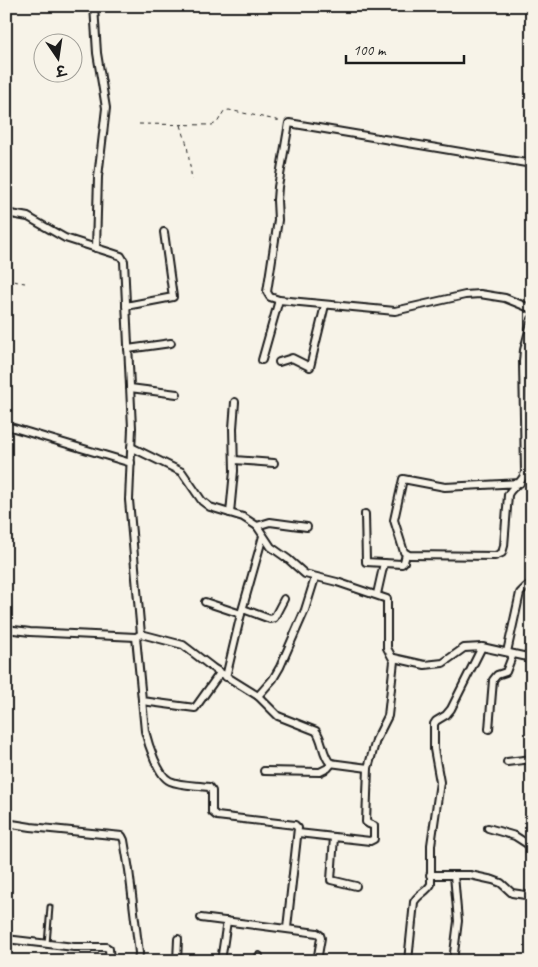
<svg xmlns="http://www.w3.org/2000/svg" width="538" height="967" font-family="Caveat,'Playpen Sans Deva',sans-serif">
<style>
.lines{fill:none;stroke-linecap:round;stroke-linejoin:round}
.lane-casing{stroke:#1c1c1c;stroke-width:7}
.street-casing{stroke:#1c1c1c;stroke-width:10}
.path{stroke:#1c1c1c;stroke-width:1;stroke-dasharray:4 4;stroke-linecap:butt}
.lane{stroke:#f7f3e8;stroke-width:3}
.street{stroke:#f7f3e8;stroke-width:6}
</style>
<rect width="100%" height="100%" fill="#f7f3e8"/>
<filter id="ink" filterUnits="userSpaceOnUse"><feTurbulence type="fractalNoise" baseFrequency=".02" numOctaves="2"/><feDisplacementMap in="SourceGraphic" scale="10" xChannelSelector="R" yChannelSelector="G"/><feConvolveMatrix kernelMatrix="1 2 1 2 8 2 1 2 1" color-interpolation-filters="sRGB"/></filter>
<g filter="url(#ink)">
<g class="lines">
<defs>
<path id="lane" d="M47 944 50 907"/>
<g id="street">
<path d="M94 6 97 53 106 108 98 177 96 248"/>
<path d="M532 164 289 123 278 187 277 200 278 220 267 292 270 297 279 300 395 311 465 295 480 294 505 298 532 309"/>
<path d="M6 213 28 217 65 238 112 253 121 256 124 261 132 428 129 500 141 634 136 637 30 632 6 629"/>
<path d="M126 306 173 297 164 232"/>
<path d="M128 349 171 343"/>
<path d="M262 360 279 300"/>
<path d="M279 362 292 358 310 367 325 305"/>
<path d="M130 388 177 394"/>
<path d="M7 426 131 463"/>
<path d="M131 447 182 472 202 501 210 507 243 517 257 526 271 547 288 559 305 574 337 582 387 599V648L394 661 388 716 376 740 368 768 366 822 369 824 374 826V839L370 841 298 833"/>
<path d="M234 460 274 463"/>
<path d="M520 483 445 487 403 479 394 520 404 552 409 555 495 556 502 553 504 546 508 495C512 485 523 484 525 472L523 362 524 350 532 319"/>
<path d="M230 513 234 471 233 428 235 402"/>
<path d="M365 514 366 562 402 564 404 562 406 554"/>
<path d="M257 526 270 522 307 527"/>
<path d="M377 594 384 563"/>
<path d="M205 602 241 614"/>
<path d="M243 609 270 619 274 618 284 599"/>
<path d="M141 634 183 645 213 668 258 696 278 716 316 731C323 740 322 754 330 763L368 768"/>
<path d="M136 637 145 731C148 743 158 776 170 781 181 786 197 785 209 787L212 791V812L217 816 295 825 298 828 287 928"/>
<path d="M507 652 520 593 526 587 532 586"/>
<path d="M394 658 425 665 443 663 464 648 482 647 532 658"/>
<path d="M226 677 241 614 263 536"/>
<path d="M258 696 273 679 280 667 305 610 315 578"/>
<path d="M142 701 195 708 220 673"/>
<path d="M489 729 493 680 497 675 506 672 513 654"/>
<path d="M507 762 532 759"/>
<path d="M264 771 320 772 328 768 332 763"/>
<path d="M6 823 31 827 122 836 124 840 129 870 139 953 138 961"/>
<path d="M488 828 515 836 532 847"/>
<path d="M334 837 331 880 356 886"/>
<path d="M430 875H470L493 880 501 883 512 893 532 896"/>
<path d="M201 918 317 933 320 935 321 938 317 961"/>
<path d="M6 939 74 947H106L109 949 110 961"/>
<path d="M177 961 178 939"/>
<path d="M221 961 227 921"/>
<path d="M259 961V956"/>
<path d="M408 961 414 902C418 894 427 892 431 884V845L440 782 434 749V724L436 721 446 715 451 709 482 647"/>
<path d="M453 961 458 921 454 875"/>
</g>
</defs>
<!-- lane casing -->
<use href="#lane" class="lane-casing"/>
<!-- street casing -->
<use href="#street" class="street-casing"/>
<!-- path -->
<g class="path">
<path d="M139 124 212 125 217 123 224 111 229 110 281 121"/>
<path d="M181 125 187 145 192 180"/>
<path d="M6 280 25 283"/>
</g>
<!-- lane -->
<use href="#lane" class="lane"/>
<!-- street -->
<use href="#street" class="street"/>
</g>
</g>
<!-- margin -->
<rect width="538" height="967" fill="none" stroke="#f7f3e8" stroke-width="25"/>
<rect x="12" y="12" width="513" height="942" fill="none" stroke="#1c1c1c" stroke-width="2" filter="url(#ink)"/>
<!-- north arrow -->
<g transform="translate(58 58) rotate(167)"><circle r="24" fill="#f7f3e8" stroke="#9f9d96"/>
<path d="M0-4L9 19L0 12L-9 19Z" fill="#1c1c1c"/>
<text y="-8" font-size="14" font-weight="bold" text-anchor="middle" fill="#1c1c1c">उ</text>
</g>
<!-- scale -->
<path d="M346 55v8h118v-8" fill="none" stroke="#1c1c1c" stroke-width="2.5"/>
<text x="353" y="55" font-size="15" fill="#1c1c1c" stroke="#f7f3e8" stroke-width="4" paint-order="stroke">100 m</text>
</svg>
